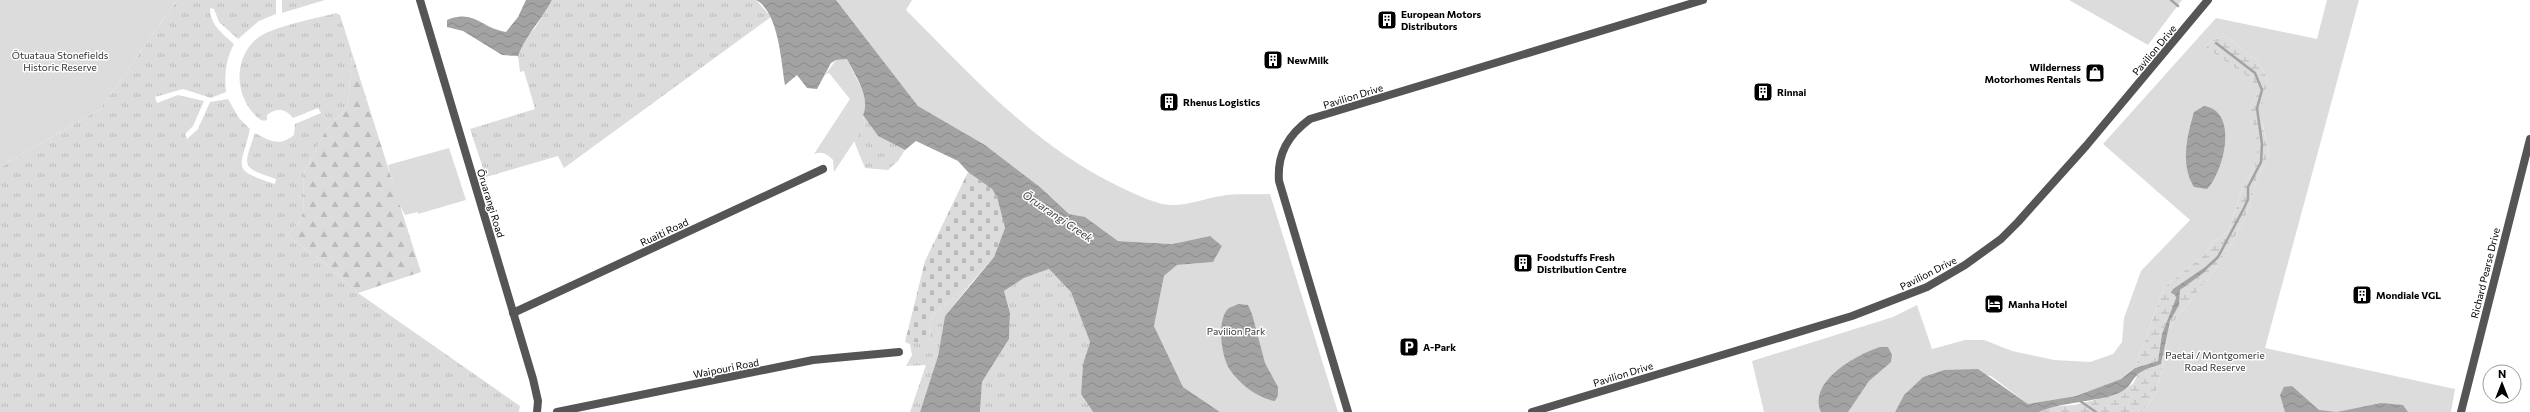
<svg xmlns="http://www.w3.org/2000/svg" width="2530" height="412" font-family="Commissioner,sans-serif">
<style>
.grass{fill:url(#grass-tufts)}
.forest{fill:url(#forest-firs)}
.wetland{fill:url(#wetland-marsh)}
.cemetery{fill:url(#cemetery-stones)}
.green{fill:#dcdcdc}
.water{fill:url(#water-waves)}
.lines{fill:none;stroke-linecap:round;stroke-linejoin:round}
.stream{stroke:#a3a3a3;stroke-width:2.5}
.minor{stroke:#555;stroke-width:8}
.labels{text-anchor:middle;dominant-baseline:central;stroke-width:3;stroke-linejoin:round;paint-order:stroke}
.poi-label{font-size:10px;font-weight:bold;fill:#000;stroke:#fff;text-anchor:start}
.street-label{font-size:10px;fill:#000;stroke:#fff}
.park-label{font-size:10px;fill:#333;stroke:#fff}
.water-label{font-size:11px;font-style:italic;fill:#444;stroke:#fff}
</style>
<defs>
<pattern id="grass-tufts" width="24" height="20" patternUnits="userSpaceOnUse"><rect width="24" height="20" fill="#dcdcdc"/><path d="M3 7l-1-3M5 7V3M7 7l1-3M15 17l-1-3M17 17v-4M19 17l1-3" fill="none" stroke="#bbb"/></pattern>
<pattern id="forest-firs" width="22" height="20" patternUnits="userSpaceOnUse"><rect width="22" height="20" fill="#dcdcdc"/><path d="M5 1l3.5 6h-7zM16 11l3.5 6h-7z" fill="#bbb"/></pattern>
<pattern id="wetland-marsh" width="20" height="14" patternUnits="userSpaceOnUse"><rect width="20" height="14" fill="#dcdcdc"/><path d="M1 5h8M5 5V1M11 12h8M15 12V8" fill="none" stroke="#bbb"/></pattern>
<pattern id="cemetery-stones" width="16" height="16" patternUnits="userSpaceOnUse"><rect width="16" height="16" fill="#dcdcdc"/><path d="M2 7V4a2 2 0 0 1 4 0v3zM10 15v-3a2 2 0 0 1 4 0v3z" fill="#bbb"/></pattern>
<pattern id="water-waves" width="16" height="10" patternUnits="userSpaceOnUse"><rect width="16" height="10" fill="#a3a3a3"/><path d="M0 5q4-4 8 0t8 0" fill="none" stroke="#8b8b8b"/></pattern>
</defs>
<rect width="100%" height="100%" fill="#fff"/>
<!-- grass -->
<g class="grass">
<path d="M177 0H276V14L259 21 238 39 219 22 214 9 210 8C210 25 222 33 234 44 226 59 224 75 226 92L211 98 183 89 155 97 157 103 178 95 204 101 193 126 185 134 187 139 198 129 210 102 228 99 239 118 250 129C241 169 229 169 275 184L276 179C241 167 243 168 255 133 270 141 279 147 294 135L295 124 321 113 318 108 293 118C285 108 276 108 267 115V120C261 122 258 118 254 114 235 93 234 60 255 40 271 26 315 19 336 13L340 15 352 53 348 106 326 130 304 173 303 217 287 236 321 260 358 293 520 406 519 412H0V167L100 109Z"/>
<path d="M282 0H325L282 13Z"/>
<path d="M552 0H756L771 17 564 168 558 156 486 177 470 129 535 109 524 71 520 72 518 56 524 39 535 28Z"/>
<path d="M863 115 878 136 905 150 898 161 888 170 865 168 854 141 865 125Z"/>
<path d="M1049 269 1071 292 1090 342 1083 364 1081 394 1093 412H980L982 382 1009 339 1010 313 1004 291 1024 278Z"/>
<path d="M972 282 945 316 938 356 920 412H910L926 365 906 366 912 355 910 344 905 342H929L930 323 934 314Z"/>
</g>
<!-- forest -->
<path class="forest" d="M352 53 421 272 358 293 321 260 287 236 303 217 304 173 326 130 348 106Z"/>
<!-- wetland -->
<path class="wetland" d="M2225 36 2256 60 2268 79 2262 123 2269 154 2257 179 2249 209 2230 247 2207 280 2168 329 2164 362 2155 396 2142 412H2039L2054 406 2075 405 2098 399 2133 384 2139 372 2161 364C2164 354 2163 343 2166 332 2171 315 2179 309 2180 290L2205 271V268L2173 289 2176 298 2162 334 2158 361 2135 368 2164 287 2205 254 2213 242 2228 232 2242 190 2255 165 2253 124 2249 118V109L2257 94 2235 68 2205 47 2211 41Z"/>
<!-- cemetery -->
<path class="cemetery" d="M968 172 992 189 997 197 1005 228 994 257 972 282 934 314 930 323 929 342H905L925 261Z"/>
<!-- green -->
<g class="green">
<path d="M0 0H177L100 109 0 167Z"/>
<path d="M836 0H912L906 10C971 75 1035 147 1120 187 1133 193 1147 200 1162 204 1183 208 1201 199 1221 196 1236 193 1254 195 1270 194L1338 412H1220L1183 387 1154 326 1164 276 1177 265 1213 262 1222 246 1210 236 1172 244 1118 241 1085 217 1069 214 1040 187 985 145 918 106Z"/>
<path d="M2069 0H2182L2148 45Z"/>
<path d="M2327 0H2359L2265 348 2455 389 2451 412H2142L2155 396 2164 362 2168 329 2207 280 2230 247 2249 209 2257 179 2269 154 2260 112 2268 79 2256 60 2225 36 2211 41 2205 47 2250 78 2256 86 2257 94 2249 109V118L2253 124 2258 144 2255 165 2242 190 2228 232 2213 242 2205 254 2164 287 2135 368 2121 379 2076 396 2028 404 1991 376 1959 370H1944L1923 377 1904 395 1895 412H1764L1752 361 1893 317 1917 305 1932 349 1965 340H1984L2012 351 2054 360 2090 362 2113 354 2122 342 2124 318 2141 271 2190 220 2103 144 2216 18 2317 39Z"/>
<path d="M847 59 862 90 867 108 863 115 865 125 834 172 833 160C827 154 822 151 814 154L850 99 829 73 825 75 836 60Z"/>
<path d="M449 148 466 200 418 214V212L405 215 398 202 388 165Z"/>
</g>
<!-- water -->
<g class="water">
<path d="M526 0H552C541 21 526 34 518 56L502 55 463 31 447 27V20C475 9 480 28 506 32L518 17Z"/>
<path d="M756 0H836L918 106 985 145 1040 187 1069 214 1085 217 1118 241 1172 244 1210 236 1222 246 1213 262 1177 265 1164 276 1154 326 1183 387 1220 412H1093L1081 394 1083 364 1090 342 1071 292 1049 269 1024 278 1004 291 1010 313 1009 339 982 382 980 412H920L938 356 945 316 994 257 1005 228 997 197 992 189 968 172 958 161 916 141 905 150 878 136 863 115C871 98 855 75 847 59L836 60 831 63 817 89 807 88 797 75 785 85C781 62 779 12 756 0Z"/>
<path d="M2204 106C2239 111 2224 171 2207 189L2194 187C2180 165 2187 136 2194 112Z"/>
<path d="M2204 268 2206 271 2180 290 2179 305 2170 321 2161 364C2154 367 2147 368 2141 372 2133 376 2132 387 2119 393 2093 403 2064 401 2039 412H1895L1904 395 1923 377 1944 370 1978 369 2028 404 2076 396 2121 379 2135 368 2158 361 2162 334 2176 298 2175 295 2171 293 2173 289Z"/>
<path d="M1238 304 1248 305 1252 314 1265 363 1278 387V395L1275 401C1257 398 1240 384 1230 370 1221 357 1217 322 1227 310 1229 307 1235 306 1238 304Z"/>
<path d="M1880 347H1888L1892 355 1891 362 1869 381 1848 412H1821C1808 381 1856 355 1880 347Z"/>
<path d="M2292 386 2319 410 2337 412 2381 403 2403 405 2408 412H2285L2280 395 2284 387Z"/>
</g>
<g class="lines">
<!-- stream -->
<g class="stream">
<path d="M2171 0 2178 6"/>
<path d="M2204 270 2218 257 2244 208 2248 199V187L2261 162 2262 144 2257 108 2262 90 2255 73 2216 43"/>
<path d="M2080 401 2096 412"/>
</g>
<!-- minor -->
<g class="minor">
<path d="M420 0 533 379 538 401 537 412"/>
<path d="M513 313 823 169"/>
<path d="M557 412 813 360 899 352"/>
<path d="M1348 412 1279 181C1277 154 1288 135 1310 119L1703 0"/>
<path d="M1532 412 1852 316 1927 287 1965 265 2001 239 2018 222 2086 146 2208 0"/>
<path d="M2461 412 2530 139"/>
</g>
</g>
<!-- icons -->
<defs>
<symbol id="building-square" viewBox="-11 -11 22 22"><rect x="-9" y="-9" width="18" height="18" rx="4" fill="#000" stroke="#fff"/><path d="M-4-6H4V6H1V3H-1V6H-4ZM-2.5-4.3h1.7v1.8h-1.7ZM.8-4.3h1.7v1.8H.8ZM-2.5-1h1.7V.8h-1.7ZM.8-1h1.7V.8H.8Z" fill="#fff"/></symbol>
<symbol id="shop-square" viewBox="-11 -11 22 22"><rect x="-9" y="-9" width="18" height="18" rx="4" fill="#000" stroke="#fff"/><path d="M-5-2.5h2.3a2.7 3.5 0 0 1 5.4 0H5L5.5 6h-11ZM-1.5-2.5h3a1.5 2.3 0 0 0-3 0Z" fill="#fff"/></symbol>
<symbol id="hotel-square" viewBox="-11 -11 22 22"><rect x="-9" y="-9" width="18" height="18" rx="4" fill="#000" stroke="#fff"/><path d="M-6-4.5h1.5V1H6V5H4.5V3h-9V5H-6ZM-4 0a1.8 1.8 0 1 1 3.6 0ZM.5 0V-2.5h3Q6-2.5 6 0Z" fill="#fff"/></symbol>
<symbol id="parking-square" viewBox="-11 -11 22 22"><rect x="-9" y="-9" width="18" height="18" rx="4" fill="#000" stroke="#fff"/><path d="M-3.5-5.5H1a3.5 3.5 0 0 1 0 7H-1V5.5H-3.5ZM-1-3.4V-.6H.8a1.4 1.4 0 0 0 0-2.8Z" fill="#fff"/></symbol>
</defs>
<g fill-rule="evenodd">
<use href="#building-square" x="1376" y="9" width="22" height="22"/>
<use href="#building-square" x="1262" y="49" width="22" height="22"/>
<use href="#shop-square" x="2084" y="62" width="22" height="22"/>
<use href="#building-square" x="1752" y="81" width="22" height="22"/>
<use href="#building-square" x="1158" y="91" width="22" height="22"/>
<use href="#building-square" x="1512" y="252" width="22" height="22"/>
<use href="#building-square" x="2351" y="284" width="22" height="22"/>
<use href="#hotel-square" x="1983" y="293" width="22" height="22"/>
<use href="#parking-square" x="1398" y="336" width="22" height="22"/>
</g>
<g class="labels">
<!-- poi labels -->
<g class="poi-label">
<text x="1401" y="14">European Motors<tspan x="1401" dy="12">Distributors</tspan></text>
<text x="1287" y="60">NewMilk</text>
<text x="2081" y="67" text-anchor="end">Wilderness<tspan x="2081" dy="12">Motorhomes Rentals</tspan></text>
<text x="1777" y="92">Rinnai</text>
<text x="1183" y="102">Rhenus Logistics</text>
<text x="1537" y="257">Foodstuffs Fresh<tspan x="1537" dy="12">Distribution Centre</tspan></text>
<text x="2376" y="295">Mondiale VGL</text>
<text x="2008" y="304">Manha Hotel</text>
<text x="1423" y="347">A-Park</text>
</g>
<!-- street labels -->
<g class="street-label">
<text transform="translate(2154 50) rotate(-50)">Pavilion Drive</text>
<text transform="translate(1353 96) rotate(-17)">Pavilion Drive</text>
<text transform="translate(491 203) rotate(73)">Ōruarangi Road</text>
<text transform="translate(664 232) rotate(-25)">Ruaiti Road</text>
<text transform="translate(1928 273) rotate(-27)">Pavilion Drive</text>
<text transform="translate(2485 273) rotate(-76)">Richard Pearse Drive</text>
<text transform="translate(726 368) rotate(-11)">Waipouri Road</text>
<text transform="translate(1623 374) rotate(-17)">Pavilion Drive</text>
</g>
<!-- park labels -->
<g class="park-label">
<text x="60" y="55">Ōtuataua Stonefields<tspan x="60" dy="12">Historic Reserve</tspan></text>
<text x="1236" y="331">Pavilion Park</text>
<text x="2215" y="355">Paetai / Montgomerie<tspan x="2215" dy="12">Road Reserve</tspan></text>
</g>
<!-- water labels -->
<g class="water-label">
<text transform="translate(1058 216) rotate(34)">Ōruarangi Creek</text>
</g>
</g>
<!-- north arrow -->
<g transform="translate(2502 384)"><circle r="19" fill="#ffffff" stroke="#999999"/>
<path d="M0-3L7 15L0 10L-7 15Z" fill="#000000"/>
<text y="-6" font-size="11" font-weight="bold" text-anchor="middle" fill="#000000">N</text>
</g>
</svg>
